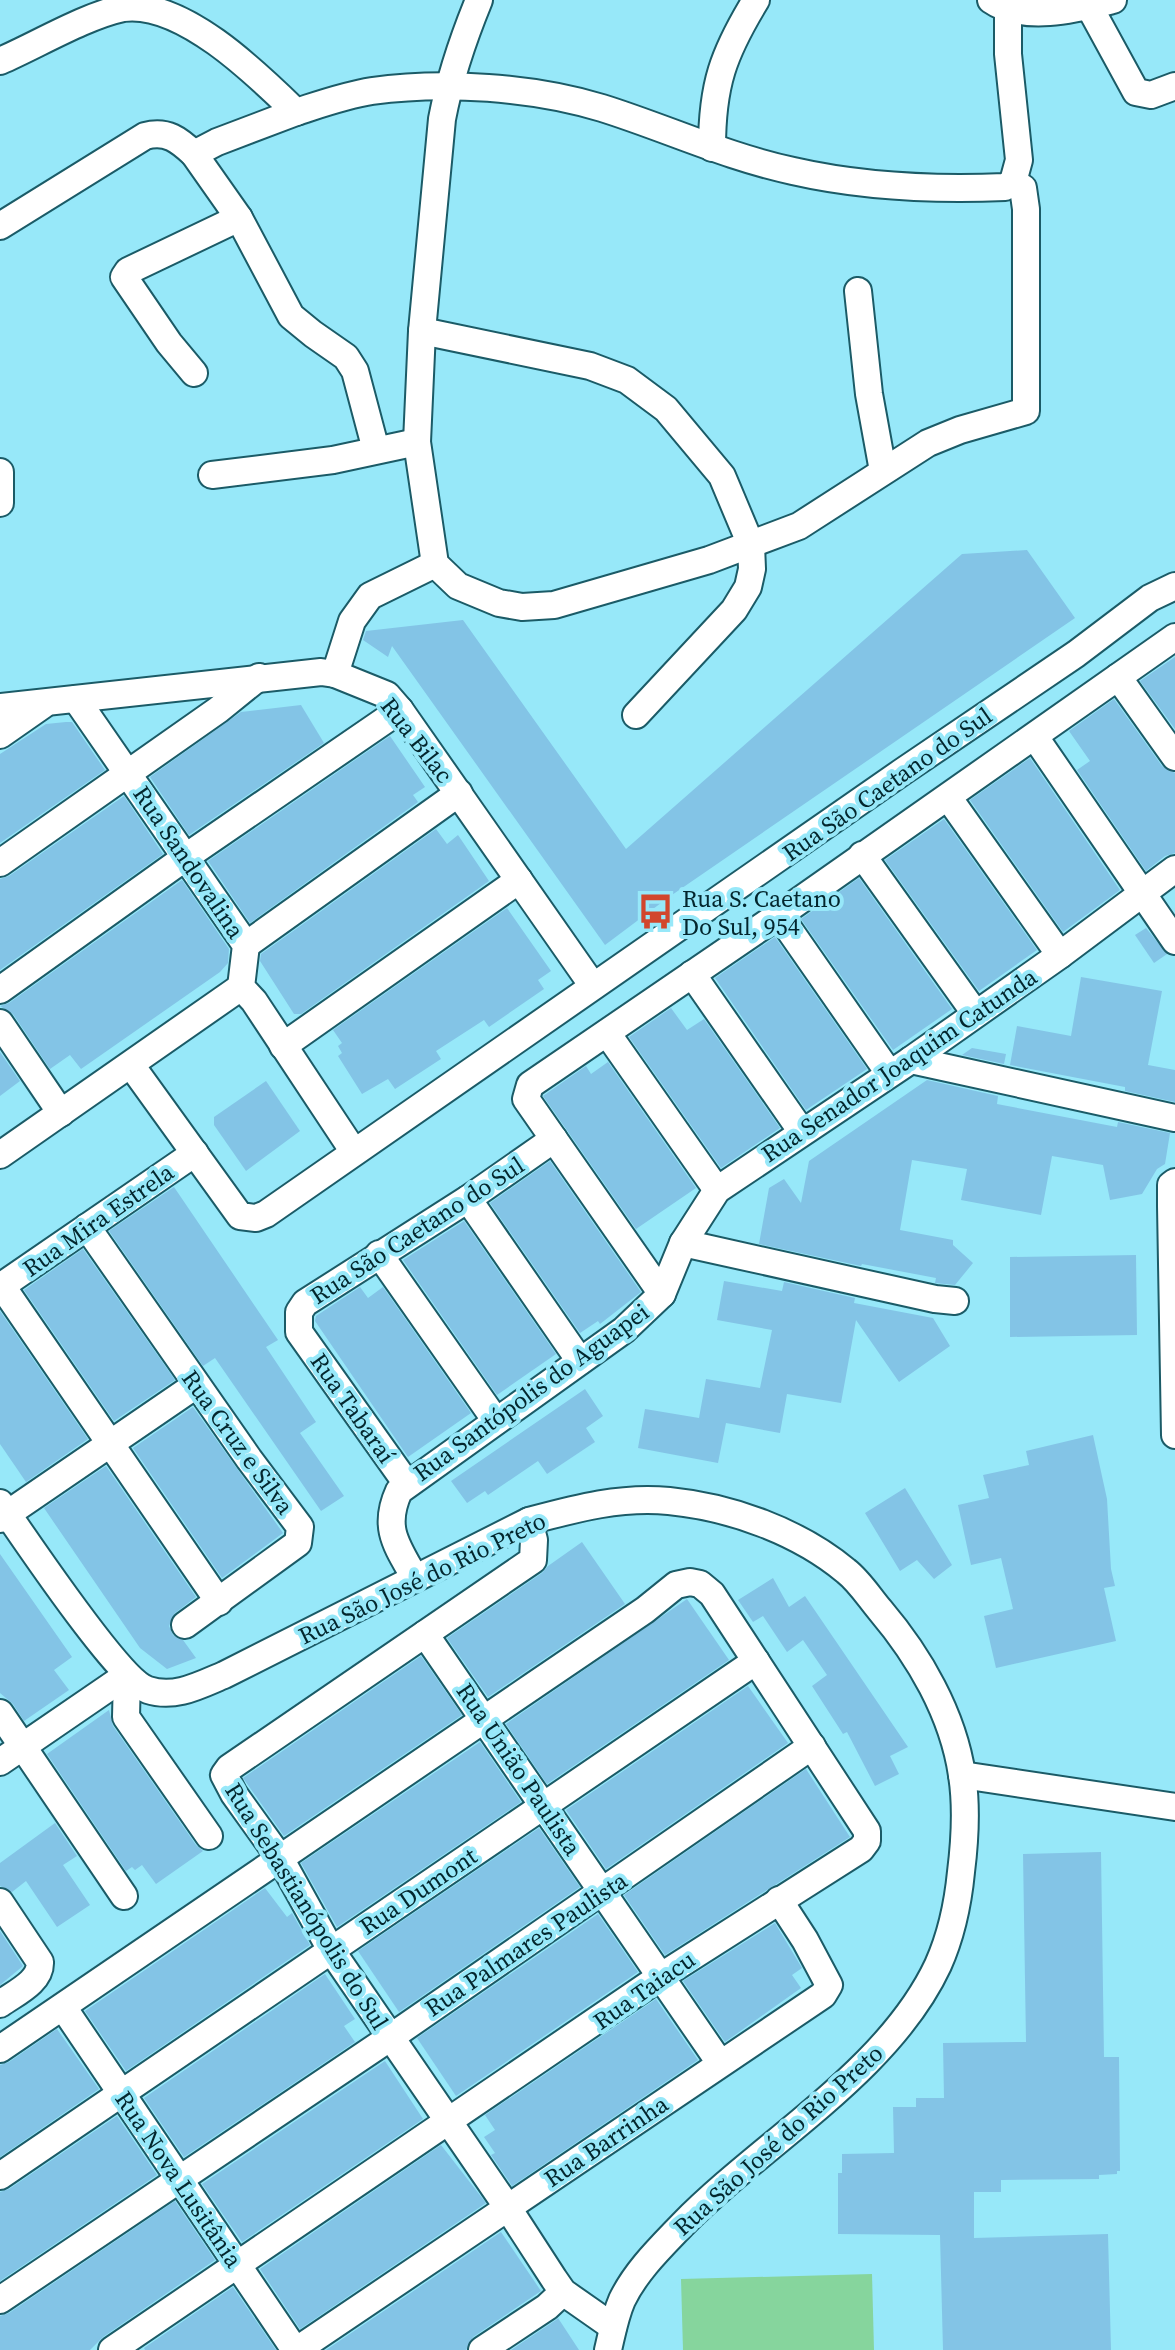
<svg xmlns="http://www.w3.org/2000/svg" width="1175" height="2350" font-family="'Source Serif 4',serif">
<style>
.green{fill:#86d59d}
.building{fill:#83c4e6}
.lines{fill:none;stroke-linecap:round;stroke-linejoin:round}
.minor-casing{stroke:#1b5b67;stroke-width:30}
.minor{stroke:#fff;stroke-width:26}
.labels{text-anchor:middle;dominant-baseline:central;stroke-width:8;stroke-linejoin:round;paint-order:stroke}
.street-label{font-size:24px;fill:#03262d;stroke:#97e8f9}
.poi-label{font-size:24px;fill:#03262d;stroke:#97e8f9;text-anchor:start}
</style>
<rect width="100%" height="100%" fill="#97e8f9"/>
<!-- green -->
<path class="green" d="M872 2274 874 2350H683L681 2279Z"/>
<!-- building -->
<g class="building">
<path d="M1027 550 1075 618 669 897 605 945 392 646 388 657 363 640 366 631 463 620 626 849 962 554Z"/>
<path d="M1175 657V729L1140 681Z"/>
<path d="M1114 699 1162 766 1175 773V853L1165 856 1146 871 1077 770 1090 761 1069 731Z"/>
<path d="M301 705 324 743 189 835 150 777 241 712Z"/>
<path d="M66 722H72L105 770 0 843V754L46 724Z"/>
<path d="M390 736 425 787 413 795 418 802 250 923 208 861Z"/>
<path d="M1030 758 1120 890 1063 932 970 800Z"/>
<path d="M124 796 163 854 0 970V879L9 876Z"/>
<path d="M944 819 1037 950 979 991 885 860Z"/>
<path d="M436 829 447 844 458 835 489 881 301 1014H294L260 961 261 954Z"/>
<path d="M859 878 952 1009 893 1050 801 919Z"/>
<path d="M182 880 229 949 228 963 220 972 81 1069 70 1055 50 1069 13 1014 0 1006 9 1003Z"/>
<path d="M507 908 551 971 538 980 544 989 489 1027 484 1020 436 1051 441 1059 395 1089 388 1079 362 1094 338 1056 342 1053 338 1046 342 1043 333 1030Z"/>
<path d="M1146 928 1167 954 1154 963 1135 935Z"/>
<path d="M775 937 867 1069 806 1110 715 978Z"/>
<path d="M1081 977 1162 991 1148 1065 1175 1070V1102L1125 1091V1087L1010 1065 1017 1026 1071 1036Z"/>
<path d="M671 1008 687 1030 704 1019 780 1128 721 1168 629 1037Z"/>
<path d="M972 1048 1006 1054 1004 1064 962 1055Z"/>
<path d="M0 1052 20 1081 0 1096Z"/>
<path d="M608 1062 696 1188 636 1229 543 1096 586 1066 591 1074Z"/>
<path d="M927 1080 998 1096 997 1104 1117 1127 1118 1122 1170 1133 1165 1164 1157 1169 1142 1194 1110 1200 1103 1165 1052 1156 1041 1215 961 1200 967 1169 912 1160 900 1230 953 1240V1245L973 1263 955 1285 935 1283 936 1278 862 1264 861 1266 759 1244 769 1188 784 1179 801 1203 809 1161Z"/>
<path d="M266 1081 300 1131 246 1171 214 1125V1117Z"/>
<path d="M550 1161 641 1292 600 1324 598 1321 580 1333 490 1203Z"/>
<path d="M174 1187 278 1340 266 1347 316 1422 300 1433 344 1496 321 1511 215 1358 203 1366 109 1231Z"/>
<path d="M464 1221 556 1354 497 1395 403 1260Z"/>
<path d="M83 1249 175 1380 114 1421 24 1290Z"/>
<path d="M1136 1255 1137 1335 1010 1337V1257Z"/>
<path d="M724 1281 782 1291 784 1282 855 1298 854 1303 933 1318 950 1346 899 1382 856 1320 841 1403 787 1394 780 1433 726 1423 718 1463 638 1448 645 1409 699 1418 706 1379 760 1388 772 1330 717 1320Z"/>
<path d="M360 1287 368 1298 383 1287 471 1413 408 1457 315 1321 316 1316Z"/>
<path d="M0 1311 88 1439 26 1482 0 1444Z"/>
<path d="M585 1389 603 1416 586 1428 595 1442 547 1474 538 1461 488 1495 485 1491 467 1503 451 1481Z"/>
<path d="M193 1407 283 1533 222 1578 133 1448Z"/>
<path d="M1093 1435 1107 1499 1111 1569 1115 1586 1104 1588 1116 1641 996 1668 984 1616 1013 1609 1001 1558 971 1565 958 1505 989 1498 983 1475 1029 1465 1026 1451Z"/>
<path d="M106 1466 196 1597 175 1613 169 1626 173 1635 183 1640 196 1658 167 1669 140 1648 44 1508Z"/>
<path d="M905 1488 952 1565 934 1579 917 1560 900 1571 865 1513Z"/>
<path d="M582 1542 625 1604 488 1697 447 1638 542 1573 548 1566Z"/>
<path d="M0 1554 72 1657 54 1670 69 1690 24 1721 13 1704 0 1693Z"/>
<path d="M773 1578 789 1607 805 1596 908 1747 890 1756 899 1774 875 1786 847 1732 843 1734 812 1686 827 1675 803 1640 787 1652 763 1616 753 1622 738 1600Z"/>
<path d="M687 1599 729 1660 547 1784 506 1724Z"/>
<path d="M421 1656 462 1715 284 1836 243 1778Z"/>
<path d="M748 1686 788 1743 606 1869 566 1810Z"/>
<path d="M109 1710 113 1726 196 1845 203 1851 156 1884 142 1865 135 1870 132 1867 126 1871 47 1754Z"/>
<path d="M480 1742 521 1802 337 1927 301 1863Z"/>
<path d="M806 1769 850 1837 665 1955 624 1895Z"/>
<path d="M55 1823 77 1856 63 1865 90 1905 57 1927 26 1881 12 1892 0 1886V1863Z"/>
<path d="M539 1828 580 1887 399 2012 358 1951Z"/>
<path d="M1101 1852 1104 2057H1119L1120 2171H1117V2174L1099 2175V2179L1001 2180V2192H974V2238L1108 2234 1111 2350H943L940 2235 838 2234V2173H842V2154L894 2153 893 2107H916V2098H944L943 2043 1026 2042 1023 1854Z"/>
<path d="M265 1888 287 1917 292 1913 310 1945 126 2071 85 2011Z"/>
<path d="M598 1914 638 1972 456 2096 417 2038Z"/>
<path d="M775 1923 802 1968 792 1975 801 1988 725 2042 683 1981Z"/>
<path d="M0 1931 23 1966 0 1985Z"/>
<path d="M325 1974 355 2019 344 2026 355 2042 184 2157 144 2098Z"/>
<path d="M656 1999 698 2060 512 2186 491 2155 495 2153 484 2137 495 2130 485 2115Z"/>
<path d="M57 2029 99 2089 0 2157V2065L9 2062Z"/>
<path d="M385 2061 423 2119 242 2242 202 2184Z"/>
<path d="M117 2116 157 2175 0 2281V2192L9 2189Z"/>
<path d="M441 2145 486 2203 300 2329 260 2269Z"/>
<path d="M175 2201 215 2260 103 2337 90 2350H0V2316L9 2313Z"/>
<path d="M501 2232 541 2291 473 2337 466 2350H326Z"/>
<path d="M233 2287 276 2350H145L144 2348Z"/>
<path d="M558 2318 579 2350H511L556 2320Z"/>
</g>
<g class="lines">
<defs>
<g id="minor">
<path d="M479 0C463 39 450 77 442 119L422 331 417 442 435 564 458 586 499 603 522 607 554 605 709 560 799 526 928 443 960 430 1026 411V209L1023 188 1013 182"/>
<path d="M991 0C1024 23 1077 9 1113 0"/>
<path d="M1089 6 1136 92 1151 95 1175 86"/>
<path d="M0 61C37 45 85 16 123 8 182 0 257 74 296 112 321 104 346 95 372 91 444 81 533 87 602 108 666 128 727 157 793 171 863 187 933 190 1005 187L1013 182 1019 160 1008 54V9"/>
<path d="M296 112 217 142 194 154 239 218 291 316 313 334 346 357 355 371 376 450"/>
<path d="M712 148C712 85 723 54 756 0"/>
<path d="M0 226 145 136C167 130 179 140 194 154"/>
<path d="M858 291 869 394 883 471"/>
<path d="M422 331 590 366 627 380 666 409 722 476 751 545 752 569 748 587 734 610 636 715"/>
<path d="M194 373 169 343 124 277 128 271 239 218"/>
<path d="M0 472V503"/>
<path d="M212 475 333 460 417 442"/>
<path d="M335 674 352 621 370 596 435 564"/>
<path d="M1118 677 1175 757"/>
<path d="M76 699 246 945 241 987 254 1001 354 1152"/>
<path d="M0 707 321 672 335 674 387 695 400 710 593 986"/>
<path d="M0 735 43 705"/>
<path d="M1035 737 1175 941"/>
<path d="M948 797 1060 955"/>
<path d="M862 855 975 1013"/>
<path d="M0 863 218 710 259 677"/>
<path d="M779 915 889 1073"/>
<path d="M246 945 459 793"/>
<path d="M692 974 802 1132"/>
<path d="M0 990 193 852 400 710"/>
<path d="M0 1023 61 1113"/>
<path d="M607 1033 717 1190"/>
<path d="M283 1046 519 880"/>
<path d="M911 1060 1175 1118"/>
<path d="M131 1065 240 1216 256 1218 266 1214 902 772 1076 654 1150 598 1175 586"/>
<path d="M0 1155 241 987"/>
<path d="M1175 1182 1171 1185V1206L1175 1435"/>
<path d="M468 1199 580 1361"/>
<path d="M87 1227 249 1459 300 1527 298 1543 185 1625"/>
<path d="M683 1243 935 1299 955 1301"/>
<path d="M379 1254 496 1421"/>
<path d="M2 1286 219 1602"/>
<path d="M0 1287 195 1153"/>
<path d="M662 1294 526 1099 530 1085 779 915 1175 637"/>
<path d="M407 1484 299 1332V1312L305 1303 468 1199 554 1139"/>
<path d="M0 1503C22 1535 120 1681 148 1690 175 1699 200 1685 224 1675L529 1521C574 1509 621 1496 669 1501 730 1507 798 1531 846 1571 859 1581 869 1597 880 1610 919 1656 953 1714 962 1775 967 1807 965 1840 961 1872 958 1903 951 1936 938 1965 888 2072 763 2142 682 2225 660 2248 636 2271 622 2300 615 2316 612 2333 608 2350"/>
<path d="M0 1519 196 1385"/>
<path d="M529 1521 534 1540 533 1560 229 1768 224 1775 234 1794 280 1858 331 1950 508 2208 554 2279 563 2292 613 2327"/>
<path d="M415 1578C397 1546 382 1528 399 1491L624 1330 662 1294 683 1243 717 1190 911 1060 1060 955 1175 869"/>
<path d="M425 1634 720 2063"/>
<path d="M127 1675 126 1717 209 1836"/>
<path d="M0 1713 124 1896"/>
<path d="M0 1762 127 1675"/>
<path d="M962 1775 1175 1807"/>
<path d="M0 1902 40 1962C41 1982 15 1993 0 2004"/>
<path d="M63 2007 295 2350"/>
<path d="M0 2049 533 1686 645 1610 676 1585 690 1582 700 1584 712 1594 867 1831V1841L861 1849 660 1977 112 2350"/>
<path d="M0 2176 756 1661"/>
<path d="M0 2300 391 2037 812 1746"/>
<path d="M297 2350 823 1995 829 1985 805 1940 779 1900"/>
<path d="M482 2350 547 2307 563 2292"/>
</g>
</defs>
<!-- minor casing -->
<use href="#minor" class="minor-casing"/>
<!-- minor -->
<use href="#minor" class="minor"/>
</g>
<!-- icons -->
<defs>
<symbol id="bus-bare" viewBox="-9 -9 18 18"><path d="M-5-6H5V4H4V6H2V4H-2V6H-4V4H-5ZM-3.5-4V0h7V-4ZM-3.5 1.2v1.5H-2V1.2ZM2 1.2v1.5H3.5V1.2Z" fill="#d2462c" stroke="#97e8f9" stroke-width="2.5" paint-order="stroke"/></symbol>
</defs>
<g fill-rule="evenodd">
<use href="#bus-bare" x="630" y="886" width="51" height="51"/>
</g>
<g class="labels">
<!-- street labels -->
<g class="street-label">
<text transform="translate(417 740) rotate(52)">Rua Bilac</text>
<text transform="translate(887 784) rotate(-35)">Rua São Caetano do Sul</text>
<text transform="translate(189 862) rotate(56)">Rua Sandovalina</text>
<text transform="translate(899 1065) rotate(-34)">Rua Senador Joaquim Catunda</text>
<text transform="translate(98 1220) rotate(-35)">Rua Mira Estrela</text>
<text transform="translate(417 1230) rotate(-33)">Rua São Caetano do Sul</text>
<text transform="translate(531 1392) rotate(-36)">Rua Santópolis do Aguapei</text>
<text transform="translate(353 1408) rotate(55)">Rua Tabaraí</text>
<text transform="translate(238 1442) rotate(54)">Rua Cruz e Silva</text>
<text transform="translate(422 1578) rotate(-26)">Rua São José do Rio Preto</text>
<text transform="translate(519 1769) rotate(56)">Rua União Paulista</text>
<text transform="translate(418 1891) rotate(-34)">Rua Dumont</text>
<text transform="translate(307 1906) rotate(58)">Rua Sebastianópolis do Sul</text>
<text transform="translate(526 1944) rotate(-34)">Rua Palmares Paulista</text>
<text transform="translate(644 1990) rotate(-35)">Rua Taiacu</text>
<text transform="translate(778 2140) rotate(-42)">Rua São José do Rio Preto</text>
<text transform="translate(606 2141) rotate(-34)">Rua Barrinha</text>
<text transform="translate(179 2179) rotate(56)">Rua Nova Lusitânia</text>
</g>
<!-- poi labels -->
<g class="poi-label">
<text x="682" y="898">Rua S. Caetano<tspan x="682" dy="28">Do Sul, 954</tspan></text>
</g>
</g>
</svg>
